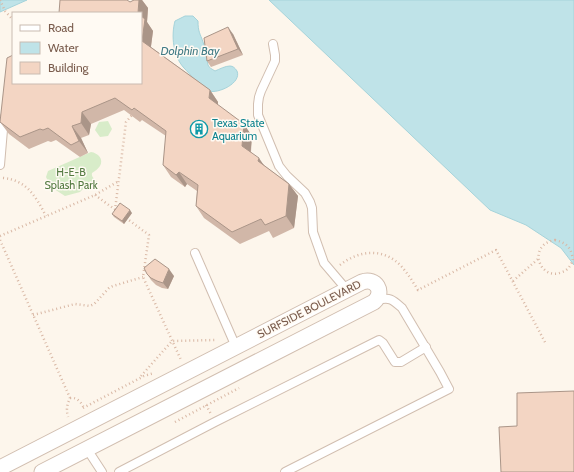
<svg xmlns="http://www.w3.org/2000/svg" width="574" height="472" font-family="Cabin,sans-serif">
<style>
.green{fill:#d8ecc9}
.water{fill:#bfe3e8;stroke:#a5d3da}
.lines{fill:none;stroke-linecap:round;stroke-linejoin:round}
.service-casing{stroke:#d1beb0;stroke-width:10}
.minor-casing{stroke:#d1beb0;stroke-width:17}
.path{stroke:#d9b8a5;stroke-width:2.5;stroke-dasharray:1 3;stroke-linecap:butt}
.service{stroke:#fff;stroke-width:8}
.minor{stroke:#fff;stroke-width:15}
.wall{fill:#d1b7a8}
.shaded-wall{fill:#aa9588}
.building{fill:#f3d5c3;stroke:#aa9588}
.labels{text-anchor:middle;dominant-baseline:central;stroke-width:3;stroke-linejoin:round;paint-order:stroke}
.culture-label{font-size:11px;fill:#0d838f;stroke:#fffaf3;text-anchor:start}
.park-label{font-size:11px;fill:#537a41;stroke:#fffaf3}
.street-label{font-size:11px;fill:#7a5c4d;stroke:#fffaf3}
.water-label{font-size:12px;font-style:italic;fill:#437c86;stroke:#fffaf3}
</style>
<rect width="100%" height="100%" fill="#fdf6ec"/>
<!-- green -->
<g class="green">
<path d="M108 121 112 129 108 136 100 137 95 130 99 122Z"/>
<path d="M91 152C98 153 104 159 100 166 98 169 95 171 92 173 91 177 95 180 98 182L88 184 80 192 65 196 51 187 46 177 48 171Z"/>
</g>
<!-- water -->
<g class="water">
<path d="M0 0H27L0 12Z"/>
<path d="M269 0H574V265L561 248 526 225 490 210Z"/>
<path d="M185 16H193L198 21C198 32 200 33 203 42 206 49 206 57 208 65 209 68 212 69 215 71 220 69 225 66 230 66 233 66 235 68 237 71 242 83 218 94 209 91 201 88 190 74 184 68 173 56 171 36 175 21Z"/>
</g>
<g class="lines">
<defs>
<g id="service">
<path d="M273 44 275 55V61L261 91 259 97 258 104V115L279 166 287 176 305 193 310 202 312 208 313 232 324 263 347 290"/>
<path d="M0 165 4 118"/>
<path d="M195 253 236 347"/>
<path d="M87 449 102 472"/>
<path d="M119 472 215 422 379 340 383 343 395 362H401L426 347"/>
<path d="M285 472 449 389 440 372 402 308C392 299 390 297 377 300"/>
</g>
<path id="minor" d="M0 468 362 282C376 277 385 292 374 302L42 472"/>
</defs>
<!-- service casing -->
<use href="#service" class="service-casing"/>
<!-- minor casing -->
<use href="#minor" class="minor-casing"/>
<!-- path -->
<g class="path">
<path d="M0 0 5 11 13 20"/>
<path d="M3 178C27 180 36 197 46 216"/>
<path d="M95 195 117 211"/>
<path d="M115 210 126 122 132 115"/>
<path d="M126 218 149 235 143 277 181 360"/>
<path d="M0 236 95 195 119 181"/>
<path d="M0 240 70 398C67 405 66 409 68 417"/>
<path d="M555 240C564 242 570 246 572 255 573 259 573 261 571 264 569 268 566 271 562 272 540 282 526 245 555 240Z"/>
<path d="M340 265C359 250 384 247 402 267 408 274 413 282 418 290L496 250 546 344"/>
<path d="M513 281 538 259"/>
<path d="M33 315 75 304 90 306 94 304 97 301 109 288 113 286 143 277"/>
<path d="M141 376 172 341 215 340"/>
<path d="M70 398C77 397 81 402 84 408"/>
<path d="M206 405 211 414"/>
<path d="M83 408 144 376 154 373"/>
<path d="M175 422 239 388"/>
</g>
<!-- service -->
<use href="#service" class="service"/>
<!-- minor -->
<use href="#minor" class="minor"/>
</g>
<!-- wall -->
<g class="wall">
<path d="M134 0H142L148 8 147 22 153 31 151 47 210 90 218 102V105L252 136 251 152 265 166 289 184 298 196 294 228 273 238 269 231 240 244 204 218 196 206 197 191 187 184 185 187 171 177 163 165 166 136 142 120 140 122 124 110 91 124 89 135 81 138 88 153 80 157 56 140 51 142 48 141 29 149 9 134 0 122 13 83Z"/>
<path d="M233 34 243 55 211 67 207 61Z"/>
<path d="M132 213 124 224 114 217 112 214Z"/>
<path d="M147 274 174 276 168 289 162 288 156 285 151 280Z"/>
</g>
<!-- shaded-wall -->
<g class="shaded-wall">
<path d="M139 0H142L148 8 147 22 153 31 150 53 142 41 141 13H138Z"/>
<path d="M228 27 233 34 243 55 238 49Z"/>
<path d="M210 90 218 102 217 110 209 98Z"/>
<path d="M82 112 91 124 89 135 81 123Z"/>
<path d="M244 124 252 136 250 158 242 146Z"/>
<path d="M72 126 81 138 88 153 79 141Z"/>
<path d="M259 158 267 170 258 161Z"/>
<path d="M179 172 187 184 185 187 176 175Z"/>
<path d="M289 184 298 196 294 228 286 216Z"/>
<path d="M130 210 132 213 124 224 122 221Z"/>
<path d="M169 269 174 276 168 289 163 283Z"/>
</g>
<!-- building -->
<g class="building">
<path d="M60 0H127L130 2 134 0H139L138 13H59Z"/>
<path d="M141 16 145 19 142 41 210 90 209 98 244 124 242 146 259 158 258 161 289 184 286 216 265 225 261 219 232 232 196 206 198 185 179 172 176 175 163 165 166 131 134 108 132 110 115 98 82 112 81 123 72 126 79 141 71 145 48 128 43 130 40 129 20 137 0 122 7 58 13 55V83H141Z"/>
<path d="M228 27 238 49 207 61 204 38Z"/>
<path d="M120 203 130 210 122 221 112 214Z"/>
<path d="M155 259 169 269 163 283 157 281 151 278 147 274 144 268Z"/>
<path d="M574 391V472H501L499 427 517 426V393Z"/>
</g>
<!-- icons -->
<defs>
<symbol id="building-ring" viewBox="-11 -11 22 22"><circle r="9.5" fill="#fffaf3" stroke="#0f9aa8" stroke-width="1.5"/><path d="M-4-6H4V6H1V3H-1V6H-4ZM-2.5-4.3h1.7v1.8h-1.7ZM.8-4.3h1.7v1.8H.8ZM-2.5-1h1.7V.8h-1.7ZM.8-1h1.7V.8H.8Z" fill="#0f9aa8"/></symbol>
</defs>
<g fill-rule="evenodd">
<use href="#building-ring" x="189" y="119" width="20" height="20"/>
</g>
<g class="labels">
<!-- culture labels -->
<g class="culture-label">
<text x="212" y="123">Texas State<tspan x="212" dy="13">Aquarium</tspan></text>
</g>
<!-- park labels -->
<g class="park-label">
<text x="71" y="172">H-E-B<tspan x="71" dy="13">Splash Park</tspan></text>
</g>
<!-- street labels -->
<g class="street-label">
<text transform="translate(309 309) rotate(-27)">SURFSIDE BOULEVARD</text>
</g>
<!-- water labels -->
<g class="water-label">
<text x="190" y="50">Dolphin Bay</text>
</g>
</g>
<!-- legend -->
<rect x="12" y="12" width="130" height="72" fill="#fffaf3" stroke="#cabbb1"/>
<rect x="20" y="25" width="20" height="6" fill="#ffffff" stroke="#cabbb1"/>
<text x="48" y="32" font-size="12" fill="#7a5c4d">Road</text>
<rect x="20" y="42" width="20" height="12" fill="#bfe3e8" stroke="#cabbb1"/>
<text x="48" y="52" font-size="12" fill="#7a5c4d">Water</text>
<rect x="20" y="62" width="20" height="12" fill="#f3d5c3" stroke="#cabbb1"/>
<text x="48" y="72" font-size="12" fill="#7a5c4d">Building</text>
</svg>
